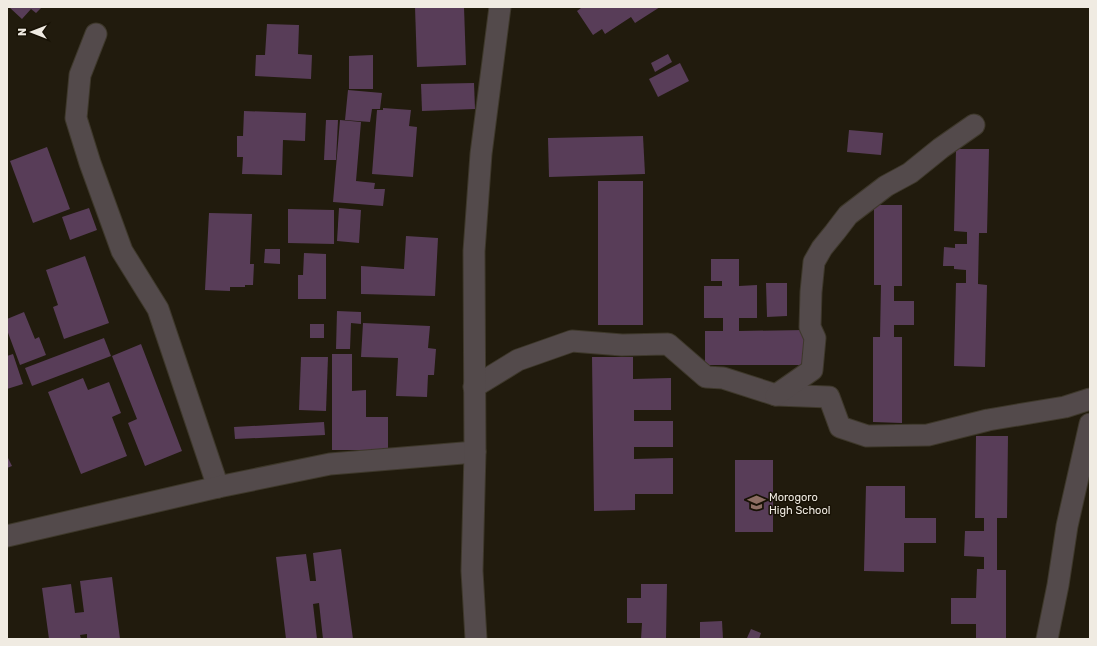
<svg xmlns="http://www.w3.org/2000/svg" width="1097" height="646" font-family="Rubik,sans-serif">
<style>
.building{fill:#583d58}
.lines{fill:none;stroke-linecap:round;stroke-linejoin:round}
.minor-casing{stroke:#3e382b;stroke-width:23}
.minor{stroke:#534a4b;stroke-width:21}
.labels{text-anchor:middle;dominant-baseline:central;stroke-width:3;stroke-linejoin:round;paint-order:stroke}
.poi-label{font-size:11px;fill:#f0ebe2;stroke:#181205;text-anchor:start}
</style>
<rect width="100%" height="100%" fill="#211b0d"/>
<!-- building -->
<g class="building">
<path d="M9 7H42L36 13 31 9 22 19Z"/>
<path d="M415 7H464L466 65 417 67Z"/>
<path d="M580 7H660L635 23 631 17 605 34 602 29 593 35 577 11 581 8Z"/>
<path d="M267 24 299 25 298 54 312 55 311 79 255 76 256 55H265Z"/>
<path d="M668 54 672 62 655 72 651 63Z"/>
<path d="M373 55V89H349V56Z"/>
<path d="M680 63 689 81 658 97 649 79Z"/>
<path d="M474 83 475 109 422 111 421 84Z"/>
<path d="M348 90 382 93 380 109H372L370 122 345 120Z"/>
<path d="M383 108 411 110 409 126 417 127 413 177 372 174 377 110H383Z"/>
<path d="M244 111 306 113 305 141 283 140 282 175 242 174 243 157H237V136H243Z"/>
<path d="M326 120H338L336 160H324Z"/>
<path d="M340 120 361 122 356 181 375 183 374 189H385L383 206 333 202Z"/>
<path d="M849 130 883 133 881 155 847 152Z"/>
<path d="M643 136 645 174 549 177 548 138Z"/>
<path d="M47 147 70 209 33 223 10 161Z"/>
<path d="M956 149H989L987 233H979L978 284 987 285 985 367 954 366 956 283H966V270L954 269V266H943L944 247 955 248V244H967V232L954 231Z"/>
<rect x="598" y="181" width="45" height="144"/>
<path d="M874 205H902V286H894V301H914V325H894V337H902V423L873 422V337H880L881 285H874Z"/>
<path d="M89 208 97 230 70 240 62 217Z"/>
<path d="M339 208 361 210 359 243 337 241Z"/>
<path d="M288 209 334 210V244L288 243Z"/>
<path d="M209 213 252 214 250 264H254L253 285H245V287H230V291L205 290Z"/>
<path d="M406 236 438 238 435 296 361 294V266L404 269Z"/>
<path d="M265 249H280V264L264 263Z"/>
<path d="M304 253 326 254V299H298V275H303Z"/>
<path d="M85 256 109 323 64 339 53 307 58 305 46 270Z"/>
<path d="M711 259H739V286L757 285V318H739V331L805 330V365H705V331H723V318H704V286H722V281H711Z"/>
<path d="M766 283H787V316L767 317Z"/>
<path d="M337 311 361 312V324L351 323 350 349H336Z"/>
<path d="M24 312 35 339 39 337 46 355 20 365 7 330V319Z"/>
<path d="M363 323 430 326 428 348 436 349 434 375H428L427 397 396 396 398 358 361 357Z"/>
<rect x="310" y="324" width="14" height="14"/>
<path d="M104 338 111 356 32 386 25 368Z"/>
<path d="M141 344 182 451 145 466 128 423 137 419 112 356Z"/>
<path d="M13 354 23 384 7 389V356Z"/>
<path d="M332 354H352V391L366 390V417H388V450H332Z"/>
<path d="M301 357H328L326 411 299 410Z"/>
<path d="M592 357H633V379L671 378V410H634V421H673V447H634V459L673 458V494H635V510L594 511Z"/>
<path d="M83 378 88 390 109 382 121 413 112 417 127 456 81 474 48 392Z"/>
<path d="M324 422 325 435 235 439 234 427Z"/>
<path d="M976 436H1008L1007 518H997V570H1006V639H976V624H951V598H976L977 569H984V557L964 556 965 531H984V518H975Z"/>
<path d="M7 456 12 466 7 468Z"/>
<rect x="735" y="460" width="38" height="72"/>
<path d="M866 486H905V518H936V543H904V572L864 571Z"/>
<path d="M341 549 353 639H323L319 603 313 604 317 639H286L276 557 306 554 310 581H316L313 553Z"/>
<path d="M112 577 120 639H87V634L80 635 81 639H49L42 588 71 584 75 613 84 612 80 581Z"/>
<path d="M641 584H667L666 639H641L642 623H627V598H641Z"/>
<path d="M722 621 723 639H700V622Z"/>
<path d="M751 629 761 633 759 639 747 638Z"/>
</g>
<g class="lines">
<defs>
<g id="minor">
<path d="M96 34 80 75 76 118 90 163 122 251 158 309 218 487"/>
<path d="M474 387 518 360 572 341 622 345 668 344 706 377 723 378 776 395 829 397 840 427 867 436 928 435 988 420 1065 407 1090 399"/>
<path d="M776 395 812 370 815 338 810 327 811 292 814 262 822 248 835 232 848 215 886 186 910 173 941 148 974 125"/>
<path d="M7 536 218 487 330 464 475 452"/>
<path d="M476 639 472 571 475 452 474 251 481 154 500 7"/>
<path d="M1047 639 1058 585 1067 526 1090 424"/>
</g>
</defs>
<!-- minor casing -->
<use href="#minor" class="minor-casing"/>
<!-- minor -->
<use href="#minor" class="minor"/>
</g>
<!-- icons -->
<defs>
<symbol id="school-bare" viewBox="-9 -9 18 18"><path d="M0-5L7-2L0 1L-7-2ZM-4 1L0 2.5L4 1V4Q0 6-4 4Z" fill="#8d6e63" stroke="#181205" stroke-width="2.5" paint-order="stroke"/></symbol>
</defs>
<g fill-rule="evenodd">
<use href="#school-bare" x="744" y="490" width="25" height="25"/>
</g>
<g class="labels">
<!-- poi labels -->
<g class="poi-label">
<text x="769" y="497">Morogoro<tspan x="769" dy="13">High School</tspan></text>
</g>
</g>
<!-- border -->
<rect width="1097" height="646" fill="none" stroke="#f0ebe2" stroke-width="16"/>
<!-- north arrow -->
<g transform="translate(32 32) rotate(270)" stroke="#181205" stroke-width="3" paint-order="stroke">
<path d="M0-3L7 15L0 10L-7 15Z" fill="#f0ebe2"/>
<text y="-6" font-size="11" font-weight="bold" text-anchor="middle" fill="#f0ebe2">N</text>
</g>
</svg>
